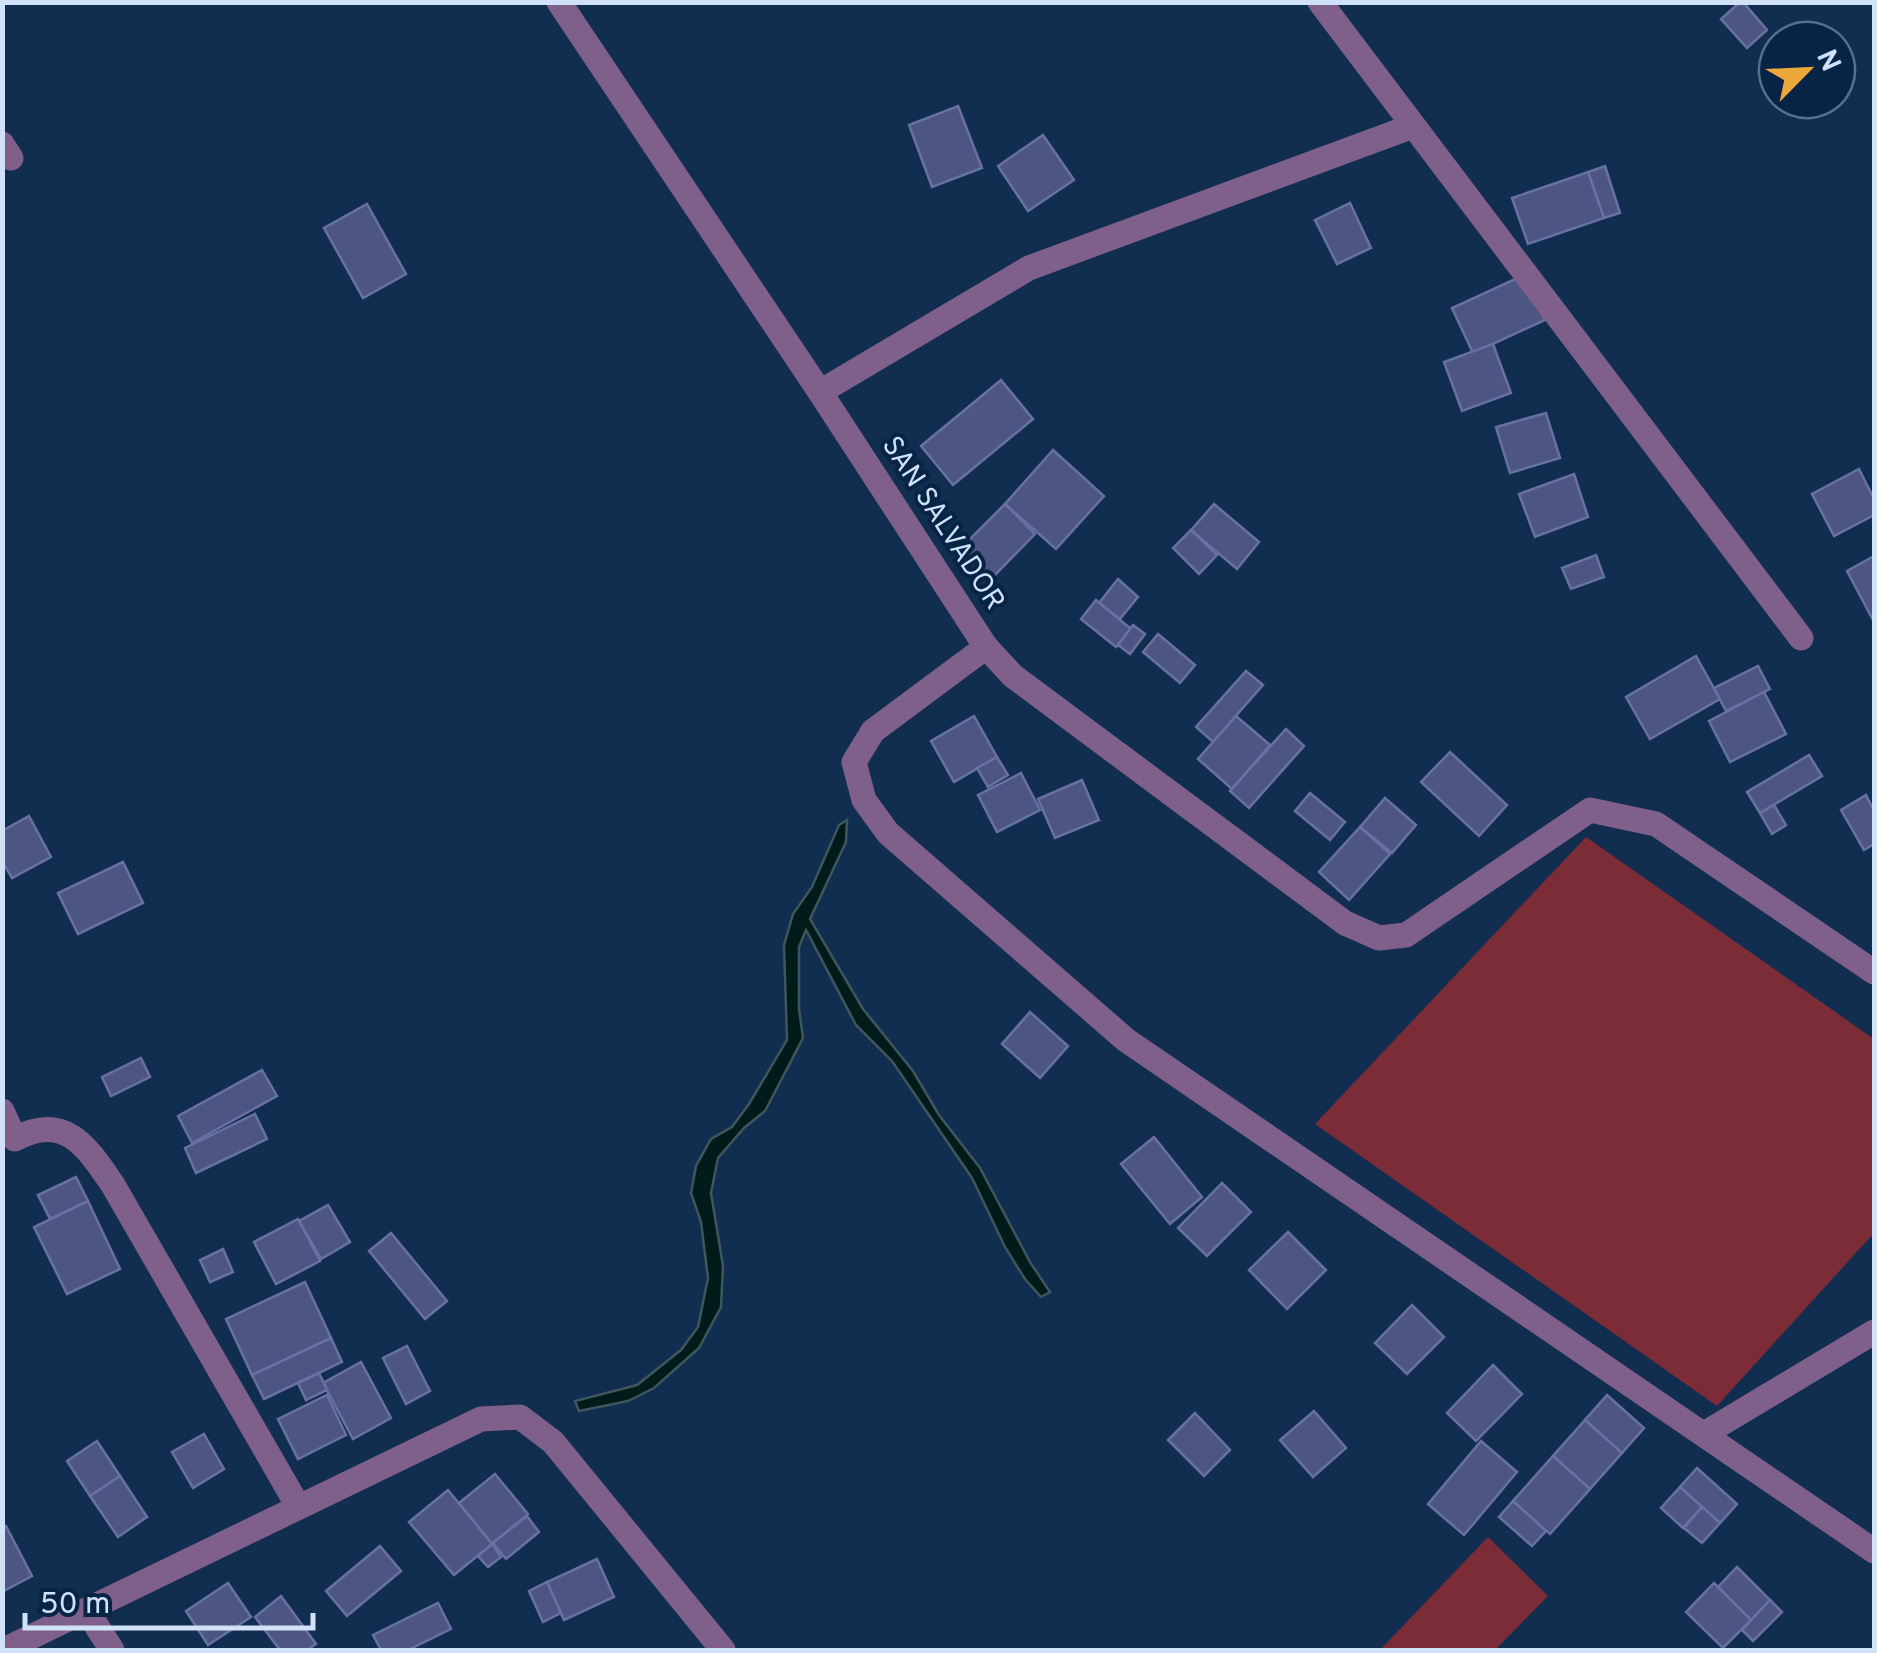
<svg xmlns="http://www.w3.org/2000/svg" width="1877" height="1653" font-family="Overpass,sans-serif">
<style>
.pitch{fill:#7b2c37}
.water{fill:#011b1b;stroke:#3f565d;stroke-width:2.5}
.building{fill:#4d5682;stroke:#68719f;stroke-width:2.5}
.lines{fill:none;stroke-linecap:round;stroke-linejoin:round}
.minor{stroke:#7e608b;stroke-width:25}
.labels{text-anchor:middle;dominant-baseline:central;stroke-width:8;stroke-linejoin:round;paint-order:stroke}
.street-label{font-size:28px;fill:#d0e1f8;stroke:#072345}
</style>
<rect width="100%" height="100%" fill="#112d50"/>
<!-- pitch -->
<g class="pitch">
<path d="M1586 837 1874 1039V1233L1717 1406 1315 1124Z"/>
<path d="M1488 1537 1548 1596 1495 1650H1380Z"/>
</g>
<!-- water -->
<path class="water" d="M847 820 846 842 810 919 863 1009 913 1071 939 1115 980 1168 1030 1262 1050 1292 1041 1297 1025 1279 1005 1247 972 1178 892 1061 856 1025 806 930 799 947V1009L803 1038 765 1111 744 1128 718 1158 711 1193 723 1266 721 1307 699 1348 654 1388 628 1401 579 1411 575 1401 637 1385 681 1350 698 1327 708 1278 701 1222 691 1193 696 1166 711 1139 732 1127 749 1104 787 1040 784 945 793 914 812 887 839 825Z"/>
<!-- building -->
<g class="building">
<path d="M1740 2H1743L1767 30 1747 48 1721 19Z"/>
<path d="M958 106 982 168 932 187 909 125Z"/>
<path d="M1043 135 1074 180 1028 211 998 166Z"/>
<path d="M1605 166 1620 213 1604 218 1588 172Z"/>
<path d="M1588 172 1604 218 1528 244 1512 198Z"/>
<path d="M1350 203 1371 248 1337 264 1315 220Z"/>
<path d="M367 204 406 274 363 298 324 228Z"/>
<path d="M1524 275 1545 320 1473 353 1452 308Z"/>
<path d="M1493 344 1511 393 1462 411 1444 362Z"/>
<path d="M1001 380 1033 419 953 485 921 446Z"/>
<path d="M1546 413 1560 458 1510 473 1496 427Z"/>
<path d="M1053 450 1104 496 1056 549 1005 504Z"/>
<path d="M1859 469 1874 499V515L1834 536 1812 494Z"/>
<path d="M1574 474 1588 517 1535 537 1519 494Z"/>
<path d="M1005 504 1035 534 992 578 961 548Z"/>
<path d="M1214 504 1259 542 1237 569 1191 530Z"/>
<path d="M1191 530 1217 555 1199 574 1173 548Z"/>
<path d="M1596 555 1604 577 1571 589 1562 568Z"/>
<path d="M1874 556V619L1873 620 1847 571Z"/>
<path d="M1118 579 1138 597 1120 619 1099 603Z"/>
<path d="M1096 600 1131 629 1116 647 1081 619Z"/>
<path d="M1133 625 1145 634 1130 654 1118 645Z"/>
<path d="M1158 634 1195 665 1180 683 1143 652Z"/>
<path d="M1696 656 1720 699 1650 739 1626 697Z"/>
<path d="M1758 666 1770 689 1726 711 1714 688Z"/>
<path d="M1246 671 1263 685 1213 742 1196 727Z"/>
<path d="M1764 692 1786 734 1730 762 1709 721Z"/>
<path d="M974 716 997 757 954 782 931 741Z"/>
<path d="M1236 716 1270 745 1232 789 1198 759Z"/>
<path d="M1286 729 1304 746 1249 808 1230 791Z"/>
<path d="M1450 752 1507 805 1479 836 1421 782Z"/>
<path d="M1809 755 1822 776 1760 813 1747 792Z"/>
<path d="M997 757 1008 775 988 787 977 768Z"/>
<path d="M1021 773 1040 810 997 832 978 795Z"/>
<path d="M1082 780 1099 820 1055 838 1038 799Z"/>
<path d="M1310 793 1345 822 1330 840 1295 811Z"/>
<path d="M1866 795 1874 811V844L1864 850 1841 810Z"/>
<path d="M1385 798 1416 825 1392 853 1360 827Z"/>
<path d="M1774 805 1786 825 1772 834 1760 813Z"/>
<path d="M29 816 51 857 12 878 2 861V831Z"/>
<path d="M1360 827 1390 854 1349 900 1319 872Z"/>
<path d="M123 862 143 903 78 934 58 893Z"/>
<path d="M1030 1012 1068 1046 1040 1078 1002 1044Z"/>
<path d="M141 1058 150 1077 111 1096 102 1077Z"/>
<path d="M262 1070 277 1096 192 1143 178 1116Z"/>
<path d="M255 1114 267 1139 196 1173 185 1148Z"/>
<path d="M1154 1137 1202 1197 1170 1224 1121 1164Z"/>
<path d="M76 1177 88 1201 50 1219 38 1195Z"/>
<path d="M1222 1183 1251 1212 1207 1256 1178 1228Z"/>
<path d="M88 1201 120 1269 67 1294 34 1227Z"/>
<path d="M328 1205 350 1242 321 1259 299 1221Z"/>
<path d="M298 1219 320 1261 276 1284 254 1242Z"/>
<path d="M1288 1232 1326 1270 1287 1309 1249 1270Z"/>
<path d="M391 1233 447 1301 425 1319 369 1251Z"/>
<path d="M223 1249 233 1272 210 1282 200 1260Z"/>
<path d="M305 1282 331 1338 252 1375 226 1319Z"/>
<path d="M1412 1305 1444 1337 1407 1374 1375 1343Z"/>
<path d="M331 1338 342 1362 264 1399 252 1375Z"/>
<path d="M407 1346 430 1391 406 1404 383 1358Z"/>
<path d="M361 1362 391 1418 353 1439 323 1383Z"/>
<path d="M1493 1365 1522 1394 1476 1441 1447 1413Z"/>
<path d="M319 1373 327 1390 306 1400 298 1383Z"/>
<path d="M327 1395 346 1435 298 1459 278 1419Z"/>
<path d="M1607 1395 1644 1428 1622 1453 1585 1420Z"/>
<path d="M1314 1411 1346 1448 1313 1477 1280 1440Z"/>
<path d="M1195 1413 1230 1450 1204 1476 1168 1440Z"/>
<path d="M1585 1420 1622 1453 1590 1489 1553 1456Z"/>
<path d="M204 1434 224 1469 193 1488 172 1452Z"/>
<path d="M97 1441 120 1476 90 1496 67 1461Z"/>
<path d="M1481 1441 1517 1472 1464 1535 1428 1504Z"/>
<path d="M1553 1456 1590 1489 1550 1534 1513 1501Z"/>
<path d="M1697 1468 1737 1504 1720 1523 1680 1487Z"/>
<path d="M495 1474 528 1514 492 1544 459 1503Z"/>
<path d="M120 1476 147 1517 118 1537 90 1496Z"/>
<path d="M1680 1487 1702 1507 1683 1528 1661 1508Z"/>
<path d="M448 1490 492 1544 454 1575 409 1522Z"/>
<path d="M1513 1501 1546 1531 1532 1546 1499 1517Z"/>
<path d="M1702 1507 1720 1523 1702 1543 1684 1528Z"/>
<path d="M527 1516 539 1532 506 1559 493 1543Z"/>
<path d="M6 1526 32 1576 2 1592V1527Z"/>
<path d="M492 1544 501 1557 488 1567 478 1556Z"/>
<path d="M380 1546 401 1571 347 1616 326 1591Z"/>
<path d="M597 1559 614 1597 564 1620 547 1582Z"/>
<path d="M1737 1567 1770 1600 1751 1620 1718 1587Z"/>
<path d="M547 1582 561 1613 543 1622 529 1591Z"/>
<path d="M228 1583 251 1617 208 1645 186 1611Z"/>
<path d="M1714 1583 1751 1620 1723 1648 1686 1612Z"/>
<path d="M281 1596 316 1644 307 1650H280L255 1617Z"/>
<path d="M1770 1600 1782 1612 1753 1641 1742 1630Z"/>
<path d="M438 1603 451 1629 408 1650H381L373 1635Z"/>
</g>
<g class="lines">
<!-- minor -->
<g class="minor">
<path d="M559 2 820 392 986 647 1013 676 1345 923 1379 938 1406 935 1590 810 1656 824 1874 972"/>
<path d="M1320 2 1801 638"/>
<path d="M2 144 11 158"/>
<path d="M820 392 1029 268 1413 126"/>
<path d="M986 647 873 731 854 762 864 800 888 833 1126 1040 1874 1551"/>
<path d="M2 1111 15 1139C65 1112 87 1147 113 1185L298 1506"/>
<path d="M1704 1434 1874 1332"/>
<path d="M87 1611 112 1650"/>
<path d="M4 1650 481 1419 520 1417 553 1442 723 1650"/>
</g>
</g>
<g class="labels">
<!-- street labels -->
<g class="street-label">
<text transform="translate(942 524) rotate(57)">SAN SALVADOR</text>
</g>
</g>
<!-- border -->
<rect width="1877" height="1653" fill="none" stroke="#d0e1f8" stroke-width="10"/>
<!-- north arrow -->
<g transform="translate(1807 70) rotate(66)"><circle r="48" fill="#072345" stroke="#576f8d" stroke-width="2.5"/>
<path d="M0-8L18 38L0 25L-18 38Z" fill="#eca93b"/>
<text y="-15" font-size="28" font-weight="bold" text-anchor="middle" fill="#d0e1f8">N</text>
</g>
<!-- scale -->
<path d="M25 1613v15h288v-15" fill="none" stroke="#d0e1f8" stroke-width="5"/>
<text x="40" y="1613" font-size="30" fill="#d0e1f8" stroke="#072345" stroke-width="8" paint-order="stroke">50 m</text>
</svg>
